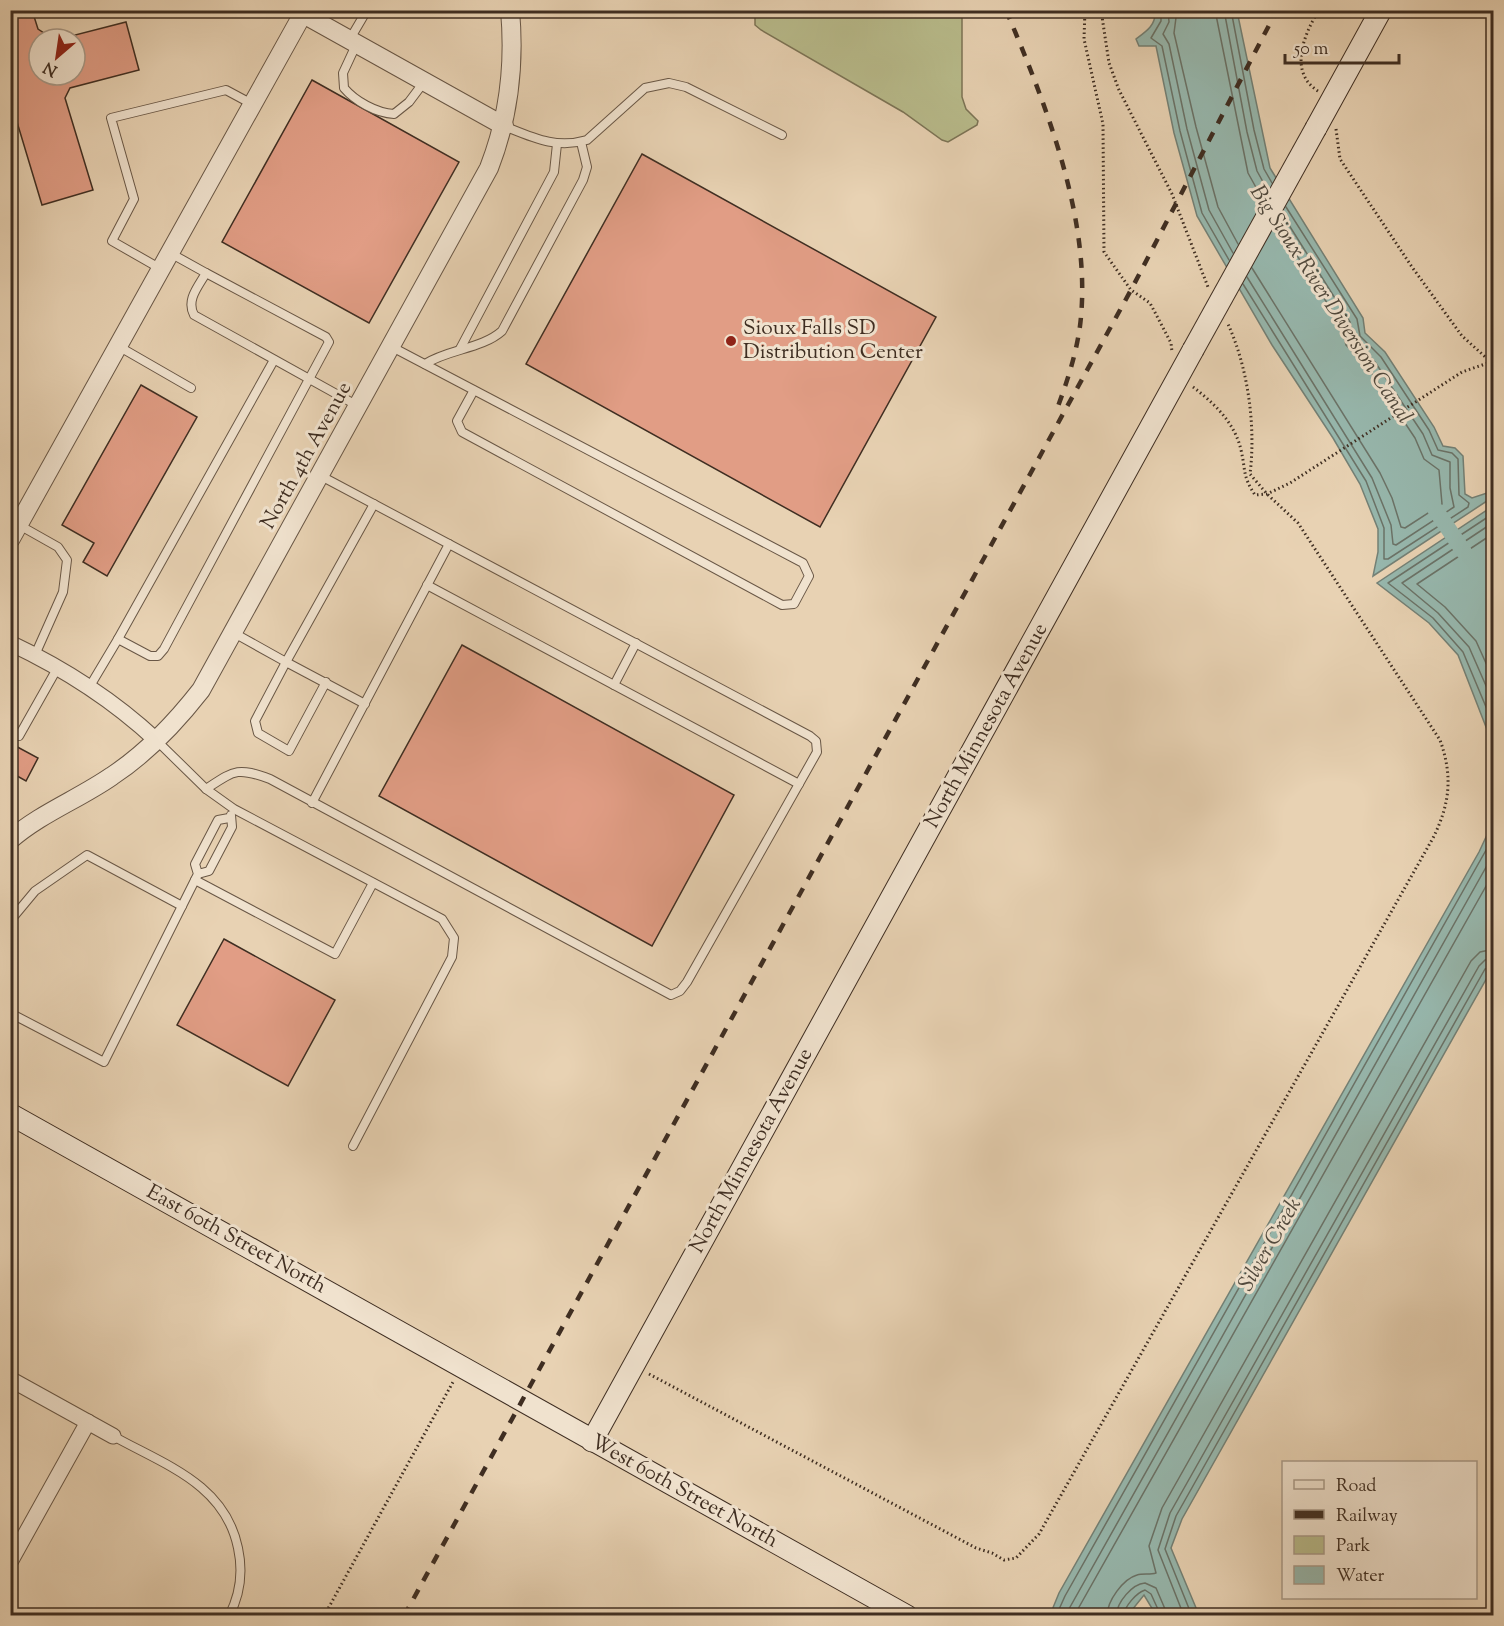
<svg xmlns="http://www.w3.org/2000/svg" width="1504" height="1626" font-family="'Sorts Mill Goudy',serif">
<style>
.green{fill:#b8bb8b;stroke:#7c7456;stroke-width:1.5}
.water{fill:#97b8ae;stroke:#748176;stroke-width:1.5}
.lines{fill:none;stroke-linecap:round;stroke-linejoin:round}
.shore{stroke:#6b7368;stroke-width:1.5}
.canal{stroke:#97b8ae;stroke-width:16}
.building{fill:#e19d85;stroke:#3f2e22;stroke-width:1.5}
.service-casing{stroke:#695746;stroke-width:10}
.minor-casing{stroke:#695746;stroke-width:17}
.tertiary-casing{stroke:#695746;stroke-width:20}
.secondary-casing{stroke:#3f2e22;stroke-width:23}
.path{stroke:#3f2e22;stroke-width:3;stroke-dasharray:1.5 3;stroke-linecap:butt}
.service{stroke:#f0e2ce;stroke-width:8}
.minor{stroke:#f0e2ce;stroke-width:15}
.tertiary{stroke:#f0e2ce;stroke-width:18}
.secondary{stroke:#f0e2ce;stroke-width:21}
.rail{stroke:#3f2e22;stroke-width:4.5;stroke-dasharray:10 10;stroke-linecap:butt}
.secondary-bridge-casing{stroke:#3f2e22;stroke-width:23;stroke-linecap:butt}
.secondary-bridge{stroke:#f0e2ce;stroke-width:21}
.poi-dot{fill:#8f2418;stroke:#f0e2ce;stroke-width:2}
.labels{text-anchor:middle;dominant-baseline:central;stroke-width:6;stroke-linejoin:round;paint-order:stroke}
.poi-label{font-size:21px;fill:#3f2e22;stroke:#f0e2ce;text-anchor:start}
.street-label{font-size:21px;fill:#3f2e22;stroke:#f0e2ce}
.water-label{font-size:22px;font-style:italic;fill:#514a3e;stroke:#f0e2ce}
</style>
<rect width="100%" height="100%" fill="#e8d2b3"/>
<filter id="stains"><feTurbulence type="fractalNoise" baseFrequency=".00333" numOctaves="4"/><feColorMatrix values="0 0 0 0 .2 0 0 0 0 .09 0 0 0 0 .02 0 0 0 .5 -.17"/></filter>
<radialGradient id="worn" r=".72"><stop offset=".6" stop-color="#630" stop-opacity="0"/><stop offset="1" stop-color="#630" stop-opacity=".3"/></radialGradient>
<!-- green -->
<path class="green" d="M755 10 962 11V97L966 109 978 121 977 125 948 142 942 140 903 112 761 30 755 25Z"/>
<!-- water -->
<g class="water">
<path d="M1155 11H1237L1270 168 1363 318 1365 333 1385 352 1434 427 1443 446 1455 448 1463 456 1465 494 1472 498 1493 491V497L1373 576 1378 552V529L1360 484 1333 438 1272 345 1197 216 1174 133 1156 46H1139L1136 39C1147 31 1156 25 1155 11Z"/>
<path d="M1493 506V745L1458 655 1429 623 1377 583Z"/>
<path d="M1493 822V967L1182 1519 1171 1548 1199 1615H1156L1144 1595 1128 1615H1050L1059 1593 1479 852Z"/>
</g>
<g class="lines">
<!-- shore -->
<g class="shore">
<path d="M1161 10V21L1151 38 1162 46 1180 131 1202 213 1229 260"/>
<path d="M1168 10 1169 22 1163 34 1169 44 1187 129 1209 210 1233 253"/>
<path d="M1177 10 1174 33 1196 127 1218 207 1238 244"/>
<path d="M1215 10 1248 173 1263 200"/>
<path d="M1224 10 1247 132 1257 171 1268 191"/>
<path d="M1231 10 1254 130 1264 169 1272 183"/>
<path d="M1252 268 1380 473 1392 498 1401 527 1405 528 1442 504 1439 470 1424 459 1415 438 1369 369 1346 345 1341 325 1277 224"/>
<path d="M1247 277 1372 478 1391 525 1393 544 1396 545 1454 507 1450 488V462L1432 455 1423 434 1375 362 1353 340 1350 322 1282 214"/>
<path d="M1243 284 1366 481 1384 528V559H1388L1468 507 1469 503 1459 495 1458 459 1452 453 1438 450 1429 430 1381 357 1360 336 1357 319 1286 207"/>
<path d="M1494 513 1388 583 1433 618 1463 652 1494 726"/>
<path d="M1494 522 1402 583 1438 613 1469 647 1494 704"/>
<path d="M1494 533 1417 584 1445 607 1476 641 1494 681"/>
<path d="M1056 1616 1065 1596 1494 836"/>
<path d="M1065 1616 1494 853"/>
<path d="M1074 1616 1494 872"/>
<path d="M1107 1616C1107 1601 1123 1579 1137 1575 1143 1573 1150 1575 1156 1573L1149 1546 1162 1508 1471 961 1480 952 1494 949"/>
<path d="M1116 1616C1117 1602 1132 1584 1145 1583L1156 1588 1168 1616"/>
<path d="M1123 1616C1125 1606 1136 1593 1145 1590L1151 1594 1161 1616"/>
<path d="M1184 1616 1158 1550 1170 1513 1479 966 1485 960 1494 958"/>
<path d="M1192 1616 1165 1549 1176 1516 1485 969 1494 966"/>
</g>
<!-- canal -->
<path class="canal" d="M1435 509 1464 552"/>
</g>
<!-- building -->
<g class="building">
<path d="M10 10H32L38 29 53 39H39V75H75V35L126 22 139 70 70 88 65 98 93 190 42 205 14 112 10 110Z"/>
<path d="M312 80 459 162 369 323 222 242Z"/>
<path d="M642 154 936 317 820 527 526 364Z"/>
<path d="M141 385 197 417 107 576 83 562 94 543 62 525Z"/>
<path d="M462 645 734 795 652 946 379 796Z"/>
<path d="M10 743 38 758 26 781 10 772Z"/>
<path d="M224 939 335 1000 288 1086 177 1025Z"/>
</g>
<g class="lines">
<defs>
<g id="service">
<path d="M350 39 367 10"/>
<path d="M356 45 343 73 344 88C355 101 376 113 394 114L409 102 424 82"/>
<path d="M504 126C534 138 556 149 587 140L645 88 669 83 686 87 782 135"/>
<path d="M170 253 206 273C198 287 186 300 194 315L358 406"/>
<path d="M161 269 112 241 134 199 111 118 226 90 252 104"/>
<path d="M118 346 191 388"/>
<path d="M392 347 803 563 809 576 794 604 782 605 462 432 457 421 474 390"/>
<path d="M460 349 554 172 557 144"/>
<path d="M425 364C448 349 482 349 502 331L583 180 587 167 581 142"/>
<path d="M19 525 58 547 67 560 63 592 35 655"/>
<path d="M427 585 799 784"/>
<path d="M234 633 286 662 374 504"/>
<path d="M118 639 274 360"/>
<path d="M326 682 289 751 258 733 255 721 286 662 365 704"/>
<path d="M614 685 636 643"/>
<path d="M90 686 118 639 150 656H158L164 649 329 342 326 337 206 273"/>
<path d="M19 736 58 667"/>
<path d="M156 740 206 789 234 809 442 919 454 938 452 957 353 1146"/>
<path d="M206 789C235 770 237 767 270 779L671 995 680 991 687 982 817 752 816 741 810 736 321 476"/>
<path d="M312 803 449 544"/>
<path d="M198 874 209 871 232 827 231 815"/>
<path d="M195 880 335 954 373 883"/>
<path d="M10 921 35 891 87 855 182 906"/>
<path d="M10 1013 104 1062 198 874 195 864 218 820 229 818"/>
<path d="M113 1436C165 1465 225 1484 238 1548 243 1571 240 1595 229 1616"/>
</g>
<g id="minor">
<path d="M10 643C65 669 112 699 156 740"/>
<path d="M10 1379 113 1436"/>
<path d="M10 1562 88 1422"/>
</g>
<g id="tertiary">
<path d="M296 10 504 126"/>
<path d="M10 540 305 10"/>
<path d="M10 840C41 813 79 799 112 776 147 753 176 722 201 690L489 168C509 117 515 65 510 10"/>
</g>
<g id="secondary">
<path d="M1316 128 1381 10"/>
<path d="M10 1114 907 1616"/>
<path d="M592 1441 1193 350"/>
</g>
</defs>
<!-- service casing -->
<use href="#service" class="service-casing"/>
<!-- minor casing -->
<use href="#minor" class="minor-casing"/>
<!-- tertiary casing -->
<use href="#tertiary" class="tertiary-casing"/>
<!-- secondary casing -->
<use href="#secondary" class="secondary-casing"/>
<!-- path -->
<g class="path">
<path d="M1085 10 1084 39 1103 124 1104 252 1131 290 1150 303 1171 343 1172 352"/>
<path d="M1101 10 1109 63 1119 90 1172 194 1208 287"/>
<path d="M1318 91C1288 72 1304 34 1319 10"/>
<path d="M1336 129 1340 159 1412 267 1462 336 1491 362"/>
<path d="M1193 387C1214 403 1235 423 1241 450 1246 471 1242 475 1255 495L1267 494 1290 483 1462 372 1491 362 1494 365"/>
<path d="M649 1374 976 1548 992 1553 1004 1560 1016 1558 1039 1534 1433 838C1450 804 1453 776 1440 740L1298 523 1267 494 1250 474C1256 426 1248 368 1228 324"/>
<path d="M324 1616 453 1382"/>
</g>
<!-- service -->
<use href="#service" class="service"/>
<!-- minor -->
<use href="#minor" class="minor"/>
<!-- tertiary -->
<use href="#tertiary" class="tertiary"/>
<!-- secondary -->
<use href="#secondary" class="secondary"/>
<!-- rail -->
<g class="rail">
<path d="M1006 10C1046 105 1093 222 1080 326 1076 355 1067 382 1057 409"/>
<path d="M404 1616 1131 290 1277 10"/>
</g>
<defs>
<path id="secondary-bridge" d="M1193 350 1316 128"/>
</defs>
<!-- secondary-bridge casing -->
<use href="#secondary-bridge" class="secondary-bridge-casing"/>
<!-- secondary-bridge -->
<use href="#secondary-bridge" class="secondary-bridge"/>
</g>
<!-- markers -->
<circle class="poi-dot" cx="731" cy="341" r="6"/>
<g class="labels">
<!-- poi labels -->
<g class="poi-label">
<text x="743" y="329">Sioux Falls SD<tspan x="743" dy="24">Distribution Center</tspan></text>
</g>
<!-- street labels -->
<g class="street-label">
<text transform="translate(307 456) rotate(-61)">North 4th Avenue</text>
<text transform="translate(987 726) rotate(-61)">North Minnesota Avenue</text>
<text transform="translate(752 1151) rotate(-61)">North Minnesota Avenue</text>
<text transform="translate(236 1240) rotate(29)">East 60th Street North</text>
<text transform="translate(684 1492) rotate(29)">West 60th Street North</text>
</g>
<!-- water labels -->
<g class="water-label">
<text transform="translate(1330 305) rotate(57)">Big Sioux River Diversion Canal</text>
<text transform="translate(1271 1245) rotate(-60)">Silver Creek</text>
</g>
</g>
<!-- margin -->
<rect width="1504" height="1626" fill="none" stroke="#e8d2b3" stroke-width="36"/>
<rect x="12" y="12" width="1480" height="1602" fill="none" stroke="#3f2e22" stroke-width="3"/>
<rect x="18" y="18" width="1468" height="1590" fill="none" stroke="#3f2e22" stroke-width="1.5"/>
<!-- legend -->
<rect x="1282" y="1461" width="195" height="138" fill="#f0e2ce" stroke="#a99a89" stroke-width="1.5"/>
<rect x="1294" y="1480" width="30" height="9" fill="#f0e2ce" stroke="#a99a89" stroke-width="1.5"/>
<text x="1336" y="1491" font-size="18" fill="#3f2e22">Road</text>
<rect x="1294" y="1510" width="30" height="9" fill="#3f2e22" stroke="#a99a89" stroke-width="1.5"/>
<text x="1336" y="1521" font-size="18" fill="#3f2e22">Railway</text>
<rect x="1294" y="1536" width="30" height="18" fill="#b8bb8b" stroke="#a99a89" stroke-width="1.5"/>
<text x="1336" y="1551" font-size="18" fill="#3f2e22">Park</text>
<rect x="1294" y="1566" width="30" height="18" fill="#97b8ae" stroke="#a99a89" stroke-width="1.5"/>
<text x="1336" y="1581" font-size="18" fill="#3f2e22">Water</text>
<!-- north arrow -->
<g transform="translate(57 57) rotate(209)"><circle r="28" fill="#f0e2ce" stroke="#a99a89" stroke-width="1.5"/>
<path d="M0-4.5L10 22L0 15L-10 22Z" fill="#8f2418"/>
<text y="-9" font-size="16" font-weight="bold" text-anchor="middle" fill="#3f2e22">N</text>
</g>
<!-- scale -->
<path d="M1285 54v9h114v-9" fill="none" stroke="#3f2e22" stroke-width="3"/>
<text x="1294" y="54" font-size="18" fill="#3f2e22" stroke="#f0e2ce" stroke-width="4.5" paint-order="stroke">50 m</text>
<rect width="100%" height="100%" filter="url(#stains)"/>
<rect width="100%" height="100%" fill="url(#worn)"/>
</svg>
